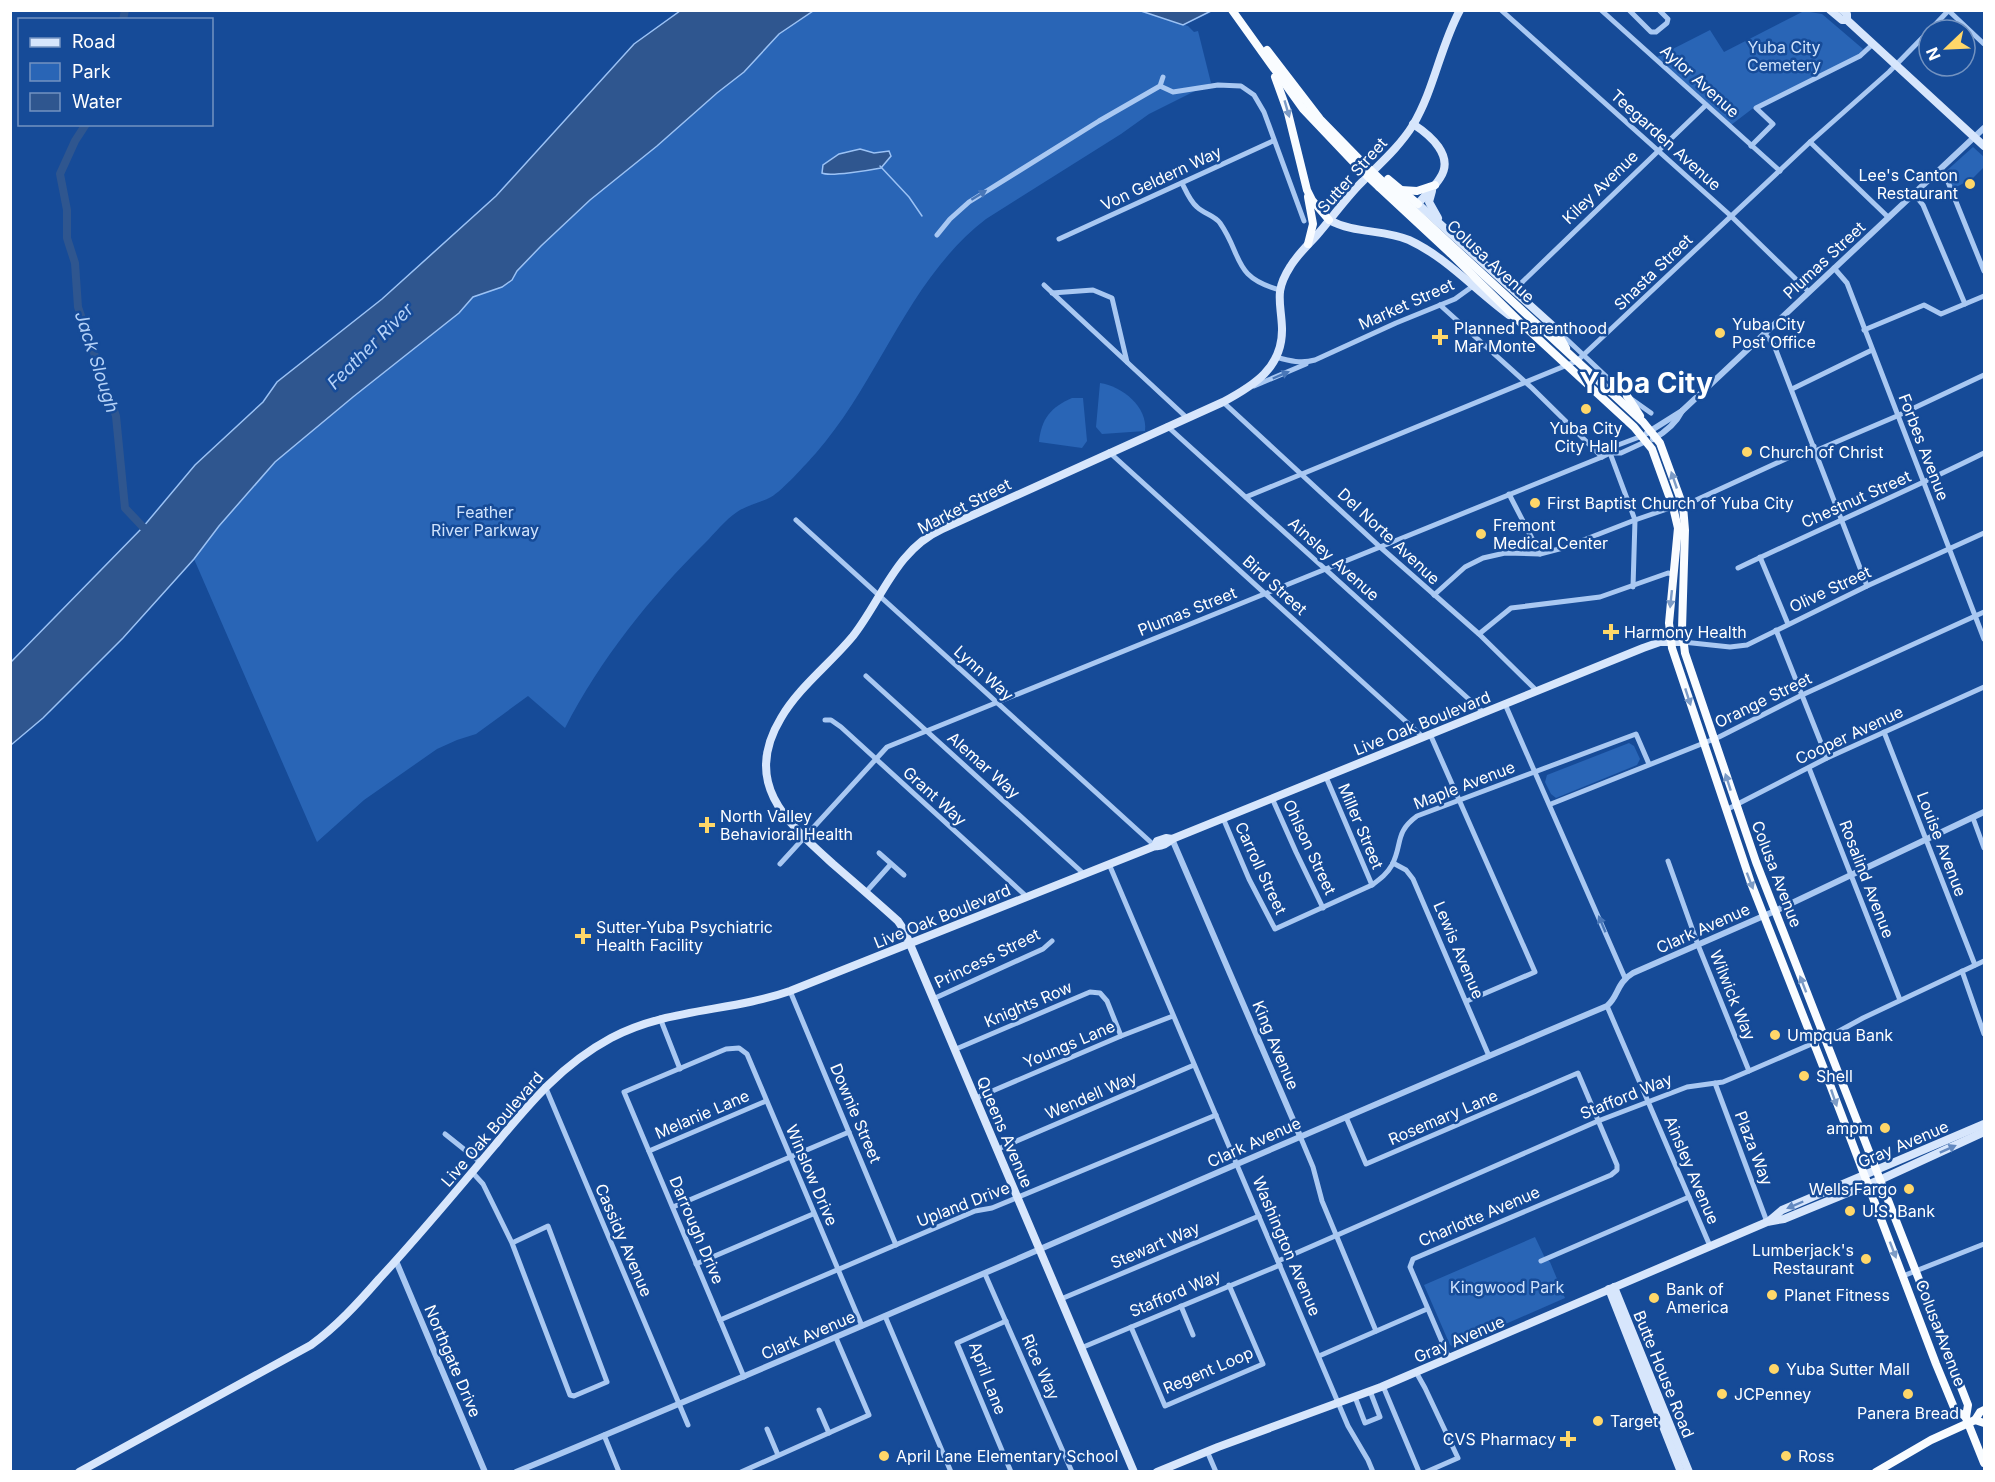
<svg xmlns="http://www.w3.org/2000/svg" width="1995" height="1482" font-family="Inter,sans-serif">
<style>
.green{fill:#2965b6}
.water{fill:#2f568f;stroke:#9bc2f5;stroke-width:1.5}
.lines{fill:none;stroke-linecap:round;stroke-linejoin:round}
.stream{stroke:#9bc2f5;stroke-width:1.5}
.river{stroke:#2f568f;stroke-width:8}
.minor{stroke:#a9c8f2;stroke-width:5}
.tertiary{stroke:#a9c8f2;stroke-width:6}
.secondary{stroke:#d7e6fc;stroke-width:8}
.trunk{stroke:#f9fcff;stroke-width:8}
.trunk-bridge{stroke:#f9fcff;stroke-width:8}
.oneway{fill:#7c9bc6}
.oneway2{fill:#4977b8}
.oneway3{fill:#6389c0}
.poi-dot{fill:#ffd769;stroke:#164b98;stroke-width:2}
.labels{text-anchor:middle;dominant-baseline:central;stroke-width:5;stroke-linejoin:round;paint-order:stroke}
.park-label{font-size:16px;fill:#d0e3fc;stroke:#164b98}
.street-label{font-size:16px;fill:#fff;stroke:#164b98}
.poi-label{font-size:16px;fill:#fff;stroke:#164b98;text-anchor:start}
.water-label{font-size:18px;font-style:italic;fill:#b5d2f8;stroke:#164b98}
.town-label{font-size:28px;font-weight:bold;fill:#fff;stroke:#164b98}
</style>
<rect width="100%" height="100%" fill="#164b98"/>
<!-- green -->
<g class="green">
<path d="M813 11H1141L1188 26 1194 32 1198 31 1211 83 1149 114 1121 134 986 219C908 279 880 380 816 453 806 464 782 491 771 497 760 503 747 505 737 512 725 520 715 533 705 543 650 597 600 660 565 728L528 696 476 734 457 740 437 749 364 800 317 842 194 559 219 526 275 462 353 397 459 313 473 297 502 287 512 281 517 271 541 246 590 200 657 146 717 93 744 72 779 34Z"/>
<path d="M1804 11 1822 14 1863 49 1859 55 1752 109 1731 125 1657 57 1710 30 1724 52Z"/>
<path d="M1973 147 1984 157V167L1973 178 1951 190 1944 173Z"/>
<path d="M1100 383C1122 386 1148 407 1145 431L1102 434 1096 427Z"/>
<path d="M1072 398H1083L1087 441 1082 448 1039 442C1041 419 1051 407 1072 398Z"/>
<path d="M1629 743 1634 746 1640 759 1637 765 1556 798 1551 794 1545 782 1547 775Z"/>
<path d="M1535 1237 1544 1256 1550 1262 1565 1298 1453 1347 1450 1345 1424 1285Z"/>
</g>
<!-- water -->
<g class="water">
<path d="M680 11H813L779 34 744 72 717 93 657 146 590 200 541 246 517 271 512 280 502 287 473 297 459 313 353 397 275 462 219 526 194 559 123 638 43 718 11 745V662L143 527 195 465 263 402 277 382 382 299 496 196 634 44Z"/>
<path d="M1141 11H1211L1183 25Z"/>
<path d="M860 149 874 153 889 151 891 156 881 168C871 170 829 177 822 173L823 165 839 154Z"/>
</g>
<g class="lines">
<!-- stream -->
<path class="stream" d="M880 166 909 197 922 216"/>
<!-- river -->
<g class="river">
<path d="M123 20 125 10"/>
<path d="M86 124 75 141 60 174 67 210V238L75 263 78 307 116 416 125 508 143 527"/>
</g>
<!-- minor -->
<g class="minor">
<path d="M1501 10 1731 216 1809 292"/>
<path d="M1601 10 1780 171"/>
<path d="M1629 10 1651 32H1656L1667 23 1668 19 1659 10"/>
<path d="M1949 11 1984 44"/>
<path d="M1930 30 1949 10"/>
<path d="M1160 86 1173 92 1218 85 1241 86 1254 95 1264 112 1304 221"/>
<path d="M1810 142 1888 217"/>
<path d="M1751 146 1773 124 1756 108 1860 56 1873 44"/>
<path d="M1941 169 1946 177 1984 271"/>
<path d="M1182 183C1186 191 1190 201 1197 207 1204 214 1214 215 1220 223 1243 256 1232 277 1280 290"/>
<path d="M1914 194 1923 205 1965 304"/>
<path d="M937 235 950 219 969 202 1099 121 1160 86 1163 77"/>
<path d="M1059 239 1273 141"/>
<path d="M1834 268 1847 283 1984 639"/>
<path d="M1044 285 1186 417"/>
<path d="M1514 290 1706 105"/>
<path d="M1052 293 1093 290 1112 298 1127 362"/>
<path d="M1440 305 1532 388 1602 457"/>
<path d="M1864 330 1924 305 1941 314 1984 296"/>
<path d="M1560 333 1627 396 1651 413"/>
<path d="M1765 334 1774 345 1867 586"/>
<path d="M1276 357C1290 361 1301 364 1315 360L1396 323 1455 299 1473 286"/>
<path d="M1254 386 1306 364"/>
<path d="M1792 389 1872 350"/>
<path d="M1223 402 1379 546 1479 634 1537 691"/>
<path d="M1167 426 1483 712"/>
<path d="M1815 451 1897 416 1984 375"/>
<path d="M1109 452 1423 737"/>
<path d="M1610 453 1635 520 1633 587"/>
<path d="M1610 453H1621L1647 441"/>
<path d="M1509 494 1540 554"/>
<path d="M1246 497 1577 361 1810 142 1889 72 1929 31"/>
<path d="M1683 506 1814 446"/>
<path d="M796 520 1155 846"/>
<path d="M1760 557 1788 624"/>
<path d="M1738 568C1820 529 1903 493 1984 453"/>
<path d="M1434 595 1465 567 1483 558 1505 553 1540 554 1563 548 1635 520 1673 507"/>
<path d="M1776 630 1827 758"/>
<path d="M1479 634 1511 608 1600 597 1668 573 1674 574"/>
<path d="M1683 642 1730 647 1747 645 1867 586 1984 533"/>
<path d="M866 676 1084 874"/>
<path d="M1505 704 1625 978"/>
<path d="M825 720H831L841 727 1026 896"/>
<path d="M1884 732 1975 965"/>
<path d="M1430 734 1535 972 1467 1001"/>
<path d="M1809 768 1900 1000"/>
<path d="M1326 777 1372 885"/>
<path d="M1272 798 1296 852 1323 908"/>
<path d="M1551 804 1719 737 1802 695 1984 612"/>
<path d="M1726 810 1827 758 1984 687"/>
<path d="M1223 818 1249 879 1275 929 1372 885C1380 879 1387 874 1392 865 1403 844 1394 833 1417 816L1636 734 1649 764"/>
<path d="M1973 818 1984 848"/>
<path d="M879 853 904 875"/>
<path d="M1668 861 1698 945 1749 1071"/>
<path d="M1393 863 1406 870 1413 879 1489 1056"/>
<path d="M780 864 887 747 1602 457 1610 453 1618 445 1642 436"/>
<path d="M1109 864 1348 1426 1368 1460 1373 1472"/>
<path d="M866 892 891 864"/>
<path d="M1962 971 1984 1034"/>
<path d="M790 991 896 1245"/>
<path d="M933 999 1043 949 1052 941"/>
<path d="M1607 1006 1710 1246"/>
<path d="M660 1018 680 1069"/>
<path d="M956 1049 1090 992 1100 993 1107 1001 1121 1036"/>
<path d="M1715 1083 1767 1222"/>
<path d="M545 1086 688 1425"/>
<path d="M976 1098 1121 1036 1173 1016"/>
<path d="M1346 1117 1366 1164 1578 1073 1617 1165V1170L1611 1175 1413 1259 1410 1267 1449 1358"/>
<path d="M445 1134 480 1162"/>
<path d="M1300 1136 1313 1167 1322 1201 1376 1331"/>
<path d="M998 1149 1194 1065"/>
<path d="M649 1151 766 1101"/>
<path d="M472 1172 483 1184 512 1243 570 1395 574 1396 607 1382 548 1226 512 1243"/>
<path d="M673 1207 849 1132"/>
<path d="M1278 1261 1598 1121 1687 1087 1723 1082 1749 1071 1830 1036 1863 1018 1984 961"/>
<path d="M1541 1261 1689 1197"/>
<path d="M696 1264 813 1214"/>
<path d="M985 1274 1072 1472"/>
<path d="M1903 1276 1984 1244"/>
<path d="M1061 1299 1259 1216"/>
<path d="M1181 1306 1193 1335"/>
<path d="M885 1316 951 1472"/>
<path d="M720 1320 975 1211 992 1208 1216 1115"/>
<path d="M1006 1321 957 1343 1011 1472"/>
<path d="M1131 1327 1165 1406 1263 1364 1229 1285"/>
<path d="M1081 1348 1280 1265"/>
<path d="M1319 1356 1427 1309"/>
<path d="M1416 1372 1425 1388 1458 1458 1426 1472"/>
<path d="M744 1377 624 1092 726 1049 739 1048 747 1054 862 1326"/>
<path d="M1383 1386 1419 1472"/>
<path d="M1355 1397 1365 1423 1380 1417 1370 1391"/>
<path d="M819 1410 829 1433"/>
<path d="M767 1429 778 1455"/>
<path d="M604 1435 619 1472"/>
<path d="M1207 1451 1216 1472"/>
<path d="M741 1472 869 1415 836 1338"/>
</g>
<!-- tertiary -->
<g class="tertiary">
<path d="M1647 433 1682 411 1984 128"/>
<path d="M1653 439C1664 433 1676 423 1682 411"/>
<path d="M1172 839 1300 1136"/>
<path d="M396 1261 485 1472"/>
<path d="M516 1472C882 1321 1242 1159 1607 1006 1619 996 1616 983 1633 973L1775 911 1984 812"/>
</g>
<!-- secondary -->
<g class="secondary">
<path d="M1830 10 1842 20H1847"/>
<path d="M1842 10 1847 14V20L1984 146"/>
<path d="M1413 124C1430 135 1455 156 1440 178 1434 188 1425 195 1418 204L1554 327"/>
<path d="M1432 191 1429 202 1438 218"/>
<path d="M1329 220C1355 234 1383 229 1409 240 1446 257 1476 291 1509 315"/>
<path d="M1155 846 1157 841 1166 838 1172 839"/>
<path d="M1769 1221 1782 1210 1984 1124"/>
<path d="M1614 1287 1689 1472"/>
<path d="M1609 1289 1681 1472"/>
<path d="M79 1472 311 1345C337 1326 358 1303 379 1279 419 1236 457 1190 495 1145 530 1103 561 1065 611 1038 667 1008 730 1012 790 991L1155 846C1162 847 1167 844 1172 839L1643 648 1660 642H1683"/>
<path d="M1134 1472 904 930 898 921C877 902 855 883 833 864 788 823 741 784 781 718 799 687 830 664 853 636 882 599 896 550 942 529L1223 402C1253 386 1283 368 1282 328 1281 302 1274 292 1290 267 1297 255 1308 245 1317 235 1331 219 1343 202 1358 186 1377 166 1398 149 1413 125 1434 90 1440 47 1460 10"/>
<path d="M1157 1472 1218 1447 1381 1387 1767 1222 1784 1219 1884 1178 1984 1132"/>
</g>
<!-- trunk -->
<g class="trunk">
<path d="M1232 10 1303 109 1359 168"/>
<path d="M1267 50 1320 119 1363 163"/>
<path d="M1275 77 1288 113 1307 190 1312 200 1329 220"/>
<path d="M1388 179 1418 204"/>
<path d="M1383 182 1643 422 1660 443 1683 506 1685 530 1682 629 1685 653 1756 862 1968 1405 1966 1417"/>
<path d="M1379 187 1451 254 1522 324 1634 427 1652 449 1673 507 1678 528 1669 623 1672 648 1751 883 1826 1074 1936 1364 1955 1410 1966 1417"/>
<path d="M1401 190 1417 191 1435 185"/>
<path d="M1308 197 1313 224 1308 244"/>
<path d="M1554 327 1566 348"/>
<path d="M1627 396 1640 416"/>
<path d="M1966 1418 1984 1463"/>
<path d="M1975 1420 1984 1423"/>
<path d="M1876 1472 1931 1440 1975 1420 1980 1412 1984 1410"/>
</g>
<!-- trunk-bridge -->
<g class="trunk-bridge">
<path d="M1363 163 1383 182"/>
<path d="M1359 168 1379 187"/>
</g>
</g>
<!-- one-way arrows -->
<defs><path id="oneway-solid" d="M-6-.8H1V-3.2L6.5 0L1 3.2V.8H-6Z" transform="scale(1.5)"/></defs>
<g class="oneway">
<use href="#oneway-solid" transform="translate(1287 109) rotate(74)"/>
<use href="#oneway-solid" transform="translate(1674 480) rotate(-109)"/>
<use href="#oneway-solid" transform="translate(1671 599) rotate(96)"/>
<use href="#oneway-solid" transform="translate(1688 697) rotate(72)"/>
<use href="#oneway-solid" transform="translate(1728 782) rotate(-108)"/>
<use href="#oneway-solid" transform="translate(1750 881) rotate(69)"/>
<use href="#oneway-solid" transform="translate(1803 984) rotate(-111)"/>
<use href="#oneway-solid" transform="translate(1834 1098) rotate(71)"/>
<use href="#oneway-solid" transform="translate(1893 1250) rotate(69)"/>
</g>
<g class="oneway2">
<use href="#oneway-solid" transform="translate(979 195) rotate(-32)"/>
<use href="#oneway-solid" transform="translate(1281 375) rotate(-23)"/>
<use href="#oneway-solid" transform="translate(1602 924) rotate(-113)"/>
</g>
<g class="oneway3">
<use href="#oneway-solid" transform="translate(1948 1149) rotate(-24)"/>
<use href="#oneway-solid" transform="translate(1795 1205) rotate(157)"/>
</g>
<!-- markers -->
<g class="poi-dot">
<circle cx="1970" cy="184" r="6"/>
<circle cx="1720" cy="333" r="6"/>
<path d="M1437 328h6v6h6v6h-6v6h-6v-6h-6v-6h6z"/>
<circle cx="1586" cy="409" r="6"/>
<circle cx="1747" cy="452" r="6"/>
<circle cx="1535" cy="503" r="6"/>
<circle cx="1481" cy="534" r="6"/>
<path d="M1608 623h6v6h6v6h-6v6h-6v-6h-6v-6h6z"/>
<path d="M704 816h6v6h6v6h-6v6h-6v-6h-6v-6h6z"/>
<path d="M580 927h6v6h6v6h-6v6h-6v-6h-6v-6h6z"/>
<circle cx="1775" cy="1035" r="6"/>
<circle cx="1804" cy="1076" r="6"/>
<circle cx="1885" cy="1128" r="6"/>
<circle cx="1909" cy="1189" r="6"/>
<circle cx="1850" cy="1211" r="6"/>
<circle cx="1866" cy="1259" r="6"/>
<circle cx="1772" cy="1295" r="6"/>
<circle cx="1654" cy="1298" r="6"/>
<circle cx="1774" cy="1369" r="6"/>
<circle cx="1722" cy="1394" r="6"/>
<circle cx="1908" cy="1394" r="6"/>
<circle cx="1598" cy="1421" r="6"/>
<path d="M1565 1430h6v6h6v6h-6v6h-6v-6h-6v-6h6z"/>
<circle cx="884" cy="1456" r="6"/>
<circle cx="1786" cy="1456" r="6"/>
</g>
<g class="labels">
<!-- park labels -->
<g class="park-label">
<text x="1784" y="47">Yuba City<tspan x="1784" dy="18">Cemetery</tspan></text>
<text x="485" y="512">Feather<tspan x="485" dy="18">River Parkway</tspan></text>
<text x="1507" y="1287">Kingwood Park</text>
</g>
<!-- street labels -->
<g class="street-label">
<text transform="translate(1700 81) rotate(42)">Aylor Avenue</text>
<text transform="translate(1666 140) rotate(42)">Teegarden Avenue</text>
<text transform="translate(1352 175) rotate(-48)">Sutter Street</text>
<text transform="translate(1161 178) rotate(-25)">Von Geldern Way</text>
<text transform="translate(1600 187) rotate(-44)">Kiley Avenue</text>
<text transform="translate(1824 260) rotate(-43)">Plumas Street</text>
<text transform="translate(1491 261) rotate(43)">Colusa Avenue</text>
<text transform="translate(1653 272) rotate(-44)">Shasta Street</text>
<text transform="translate(1406 304) rotate(-24)">Market Street</text>
<text transform="translate(1924 447) rotate(69)">Forbes Avenue</text>
<text transform="translate(1856 499) rotate(-24)">Chestnut Street</text>
<text transform="translate(964 506) rotate(-27)">Market Street</text>
<text transform="translate(1389 536) rotate(43)">Del Norte Avenue</text>
<text transform="translate(1334 559) rotate(42)">Ainsley Avenue</text>
<text transform="translate(1275 585) rotate(42)">Bird Street</text>
<text transform="translate(1830 589) rotate(-25)">Olive Street</text>
<text transform="translate(1187 611) rotate(-22)">Plumas Street</text>
<text transform="translate(984 673) rotate(42)">Lynn Way</text>
<text transform="translate(1763 700) rotate(-26)">Orange Street</text>
<text transform="translate(1422 723) rotate(-22)">Live Oak Boulevard</text>
<text transform="translate(1849 735) rotate(-25)">Cooper Avenue</text>
<text transform="translate(984 765) rotate(42)">Alemar Way</text>
<text transform="translate(1464 785) rotate(-21)">Maple Avenue</text>
<text transform="translate(935 796) rotate(42)">Grant Way</text>
<text transform="translate(1361 826) rotate(67)">Miller Street</text>
<text transform="translate(1942 844) rotate(69)">Louise Avenue</text>
<text transform="translate(1310 847) rotate(65)">Ohlson Street</text>
<text transform="translate(1261 868) rotate(65)">Carroll Street</text>
<text transform="translate(1777 874) rotate(69)">Colusa Avenue</text>
<text transform="translate(1867 879) rotate(69)">Rosalind Avenue</text>
<text transform="translate(942 916) rotate(-22)">Live Oak Boulevard</text>
<text transform="translate(1703 928) rotate(-24)">Clark Avenue</text>
<text transform="translate(1459 950) rotate(67)">Lewis Avenue</text>
<text transform="translate(987 958) rotate(-26)">Princess Street</text>
<text transform="translate(1733 995) rotate(68)">Wilwick Way</text>
<text transform="translate(1028 1004) rotate(-23)">Knights Row</text>
<text transform="translate(1069 1044) rotate(-23)">Youngs Lane</text>
<text transform="translate(1276 1045) rotate(67)">King Avenue</text>
<text transform="translate(1091 1095) rotate(-23)">Wendell Way</text>
<text transform="translate(1626 1096) rotate(-22)">Stafford Way</text>
<text transform="translate(856 1113) rotate(67)">Downie Street</text>
<text transform="translate(702 1114) rotate(-23)">Melanie Lane</text>
<text transform="translate(1443 1117) rotate(-23)">Rosemary Lane</text>
<text transform="translate(492 1129) rotate(-49)">Live Oak Boulevard</text>
<text transform="translate(1005 1132) rotate(67)">Queens Avenue</text>
<text transform="translate(1254 1142) rotate(-24)">Clark Avenue</text>
<text transform="translate(1903 1144) rotate(-23)">Gray Avenue</text>
<text transform="translate(1754 1148) rotate(69)">Plaza Way</text>
<text transform="translate(1692 1170) rotate(67)">Ainsley Avenue</text>
<text transform="translate(812 1175) rotate(67)">Winslow Drive</text>
<text transform="translate(963 1204) rotate(-21)">Upland Drive</text>
<text transform="translate(1479 1216) rotate(-23)">Charlotte Avenue</text>
<text transform="translate(697 1230) rotate(67)">Darrough Drive</text>
<text transform="translate(624 1240) rotate(67)">Cassidy Avenue</text>
<text transform="translate(1155 1245) rotate(-23)">Stewart Way</text>
<text transform="translate(1287 1246) rotate(67)">Washington Avenue</text>
<text transform="translate(1175 1293) rotate(-23)">Stafford Way</text>
<text transform="translate(1941 1333) rotate(69)">Colusa Avenue</text>
<text transform="translate(808 1335) rotate(-23)">Clark Avenue</text>
<text transform="translate(1459 1339) rotate(-23)">Gray Avenue</text>
<text transform="translate(453 1361) rotate(67)">Northgate Drive</text>
<text transform="translate(1041 1367) rotate(66)">Rice Way</text>
<text transform="translate(1208 1370) rotate(-23)">Regent Loop</text>
<text transform="translate(1664 1374) rotate(68)">Butte House Road</text>
<text transform="translate(988 1378) rotate(69)">April Lane</text>
</g>
<!-- poi labels -->
<g class="poi-label">
<text x="1958" y="175" text-anchor="end">Lee's Canton<tspan x="1958" dy="18">Restaurant</tspan></text>
<text x="1732" y="324">Yuba City<tspan x="1732" dy="18">Post Office</tspan></text>
<text x="1454" y="328">Planned Parenthood<tspan x="1454" dy="18">Mar Monte</tspan></text>
<text x="1586" y="428" text-anchor="middle">Yuba City<tspan x="1586" dy="18">City Hall</tspan></text>
<text x="1759" y="452">Church of Christ</text>
<text x="1547" y="503">First Baptist Church of Yuba City</text>
<text x="1493" y="525">Fremont<tspan x="1493" dy="18">Medical Center</tspan></text>
<text x="1624" y="632">Harmony Health</text>
<text x="720" y="816">North Valley<tspan x="720" dy="18">Behavioral Health</tspan></text>
<text x="596" y="927">Sutter-Yuba Psychiatric<tspan x="596" dy="18">Health Facility</tspan></text>
<text x="1787" y="1035">Umpqua Bank</text>
<text x="1816" y="1076">Shell</text>
<text x="1873" y="1128" text-anchor="end">ampm</text>
<text x="1897" y="1189" text-anchor="end">Wells Fargo</text>
<text x="1862" y="1211">U.S. Bank</text>
<text x="1854" y="1250" text-anchor="end">Lumberjack's<tspan x="1854" dy="18">Restaurant</tspan></text>
<text x="1666" y="1289">Bank of<tspan x="1666" dy="18">America</tspan></text>
<text x="1784" y="1295">Planet Fitness</text>
<text x="1786" y="1369">Yuba Sutter Mall</text>
<text x="1734" y="1394">JCPenney</text>
<text x="1908" y="1413" text-anchor="middle">Panera Bread</text>
<text x="1610" y="1421">Target</text>
<text x="1556" y="1439" text-anchor="end">CVS Pharmacy</text>
<text x="896" y="1456">April Lane Elementary School</text>
<text x="1798" y="1456">Ross</text>
</g>
<!-- water labels -->
<g class="water-label">
<text transform="translate(370 346) rotate(-45)">Feather River</text>
<text transform="translate(97 362) rotate(72)">Jack Slough</text>
</g>
<!-- town labels -->
<g class="town-label">
<text x="1646" y="383">Yuba City</text>
</g>
</g>
<!-- border -->
<rect width="1995" height="1482" fill="none" stroke="#ffffff" stroke-width="24"/>
<!-- legend -->
<rect x="18" y="18" width="195" height="108" fill="#164b98" stroke="#7393c1" stroke-width="1.5"/>
<rect x="30" y="38" width="30" height="9" fill="#d7e6fc" stroke="#7393c1" stroke-width="1.5"/>
<text x="72" y="48" font-size="18" fill="#ffffff">Road</text>
<rect x="30" y="63" width="30" height="18" fill="#2965b6" stroke="#7393c1" stroke-width="1.5"/>
<text x="72" y="78" font-size="18" fill="#ffffff">Park</text>
<rect x="30" y="93" width="30" height="18" fill="#2f568f" stroke="#7393c1" stroke-width="1.5"/>
<text x="72" y="108" font-size="18" fill="#ffffff">Water</text>
<!-- north arrow -->
<g transform="translate(1947 48) rotate(247)"><circle r="28" fill="#164b98" stroke="#7393c1" stroke-width="1.5"/>
<path d="M0-4.5L10 22L0 15L-10 22Z" fill="#ffd769"/>
<text y="-9" font-size="16" font-weight="bold" text-anchor="middle" fill="#ffffff">N</text>
</g>
</svg>
